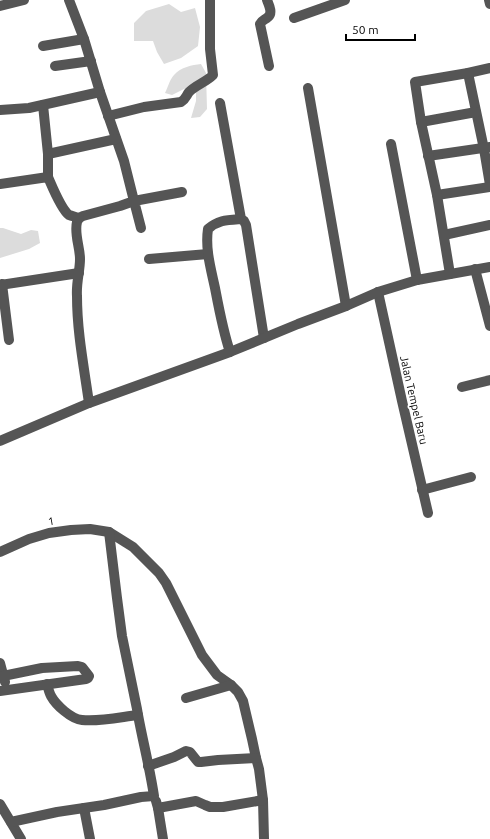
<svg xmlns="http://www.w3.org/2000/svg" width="490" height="839" font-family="Ubuntu,sans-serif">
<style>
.green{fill:#dcdcdc}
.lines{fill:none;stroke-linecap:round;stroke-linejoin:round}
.minor{stroke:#555;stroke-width:10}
.labels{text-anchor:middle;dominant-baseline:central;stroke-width:3.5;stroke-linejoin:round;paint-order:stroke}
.street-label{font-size:11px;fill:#000;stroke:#fff}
</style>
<rect width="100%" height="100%" fill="#fff"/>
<!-- green -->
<g class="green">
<path d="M169 4 181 12 195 8 200 27 198 46 181 58 164 64 157 52 153 41H134V23L146 11Z"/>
<path d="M201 64 206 73 207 109 200 117 191 118 196 101V90L190 86 172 95 165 93C168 87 170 79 174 75 181 67 192 65 201 64Z"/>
<path d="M0 228H3L21 234 31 230 38 231 40 243 29 249 0 258Z"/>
</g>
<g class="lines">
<!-- minor -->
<g class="minor">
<path d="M69 0 84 39 100 92 124 161 134 201 120 206 83 216C80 217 78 219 77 222 74 234 80 247 80 259 80 271 76 283 77 296 77 332 84 367 89 403"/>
<path d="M267 0C269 5 273 13 268 17 265 20 262 20 260 24L269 66"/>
<path d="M489 0 490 4"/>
<path d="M0 6 24 0"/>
<path d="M294 18 345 0"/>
<path d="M43 46 84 39"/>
<path d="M55 66 91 61"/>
<path d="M468 73 484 149 490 185"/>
<path d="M308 88 346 306"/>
<path d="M220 103 241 219 244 221 246 225 264 338"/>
<path d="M43 105 48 154V177"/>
<path d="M0 110 29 108 100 92"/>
<path d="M108 116 144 107 181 102C186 99 186 96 189 92 196 85 206 82 213 75L210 49V0"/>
<path d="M421 122 476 112"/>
<path d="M391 144 417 280"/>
<path d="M48 154 116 139"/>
<path d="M428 156 490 147"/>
<path d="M0 184 48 177C52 186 61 209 69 215 72 216 76 217 79 218"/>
<path d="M437 195 490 187"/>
<path d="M141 228 134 201 182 192"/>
<path d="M444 235 490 225"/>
<path d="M149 259 208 254"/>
<path d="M475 269 490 326"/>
<path d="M450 274 437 195 421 122 415 82 468 73 490 68"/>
<path d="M2 284 9 340"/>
<path d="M0 285 79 273"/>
<path d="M378 292 402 401 428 513"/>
<path d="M230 352C223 331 219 309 215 288 211 269 205 249 208 229 218 220 227 220 241 219"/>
<path d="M462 387 490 380"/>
<path d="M0 441 89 403 230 352 298 324 346 306 378 292 417 280 490 267"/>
<path d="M422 490 471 477"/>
<path d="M0 552 29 539 49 533 71 530 90 529 109 532 133 547 159 573 166 583 202 655 217 675 231 685 238 692 243 701 252 739 256 758 259 769 263 800 264 839"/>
<path d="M0 663 5 682"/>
<path d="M47 684C48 688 49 692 51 696 56 705 71 719 82 720 99 722 121 717 138 715"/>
<path d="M0 691 86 679 88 678 89 676 82 667 78 666 42 668 3 676"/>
<path d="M186 698 231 685"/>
<path d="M148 766 174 757 186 751 190 752 198 762H201L218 760 256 758"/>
<path d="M156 801 158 808 163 839"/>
<path d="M0 804 21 839"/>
<path d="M84 808 90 839"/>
<path d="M158 808 196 801 205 805 210 807H223L263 800"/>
<path d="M11 822 57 812 104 805 141 797 154 796C150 769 143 742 138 715L137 709 122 636 117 598 109 532"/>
</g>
</g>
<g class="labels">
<!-- street labels -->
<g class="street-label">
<text transform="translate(414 400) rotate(77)">Jalan Tempel Baru</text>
<text transform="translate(51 521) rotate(-10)">1</text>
</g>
</g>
<!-- scale -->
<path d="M346 34v6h69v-6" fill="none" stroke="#000000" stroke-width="2"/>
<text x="352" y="34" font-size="12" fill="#000000" stroke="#ffffff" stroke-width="3" paint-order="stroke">50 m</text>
</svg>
